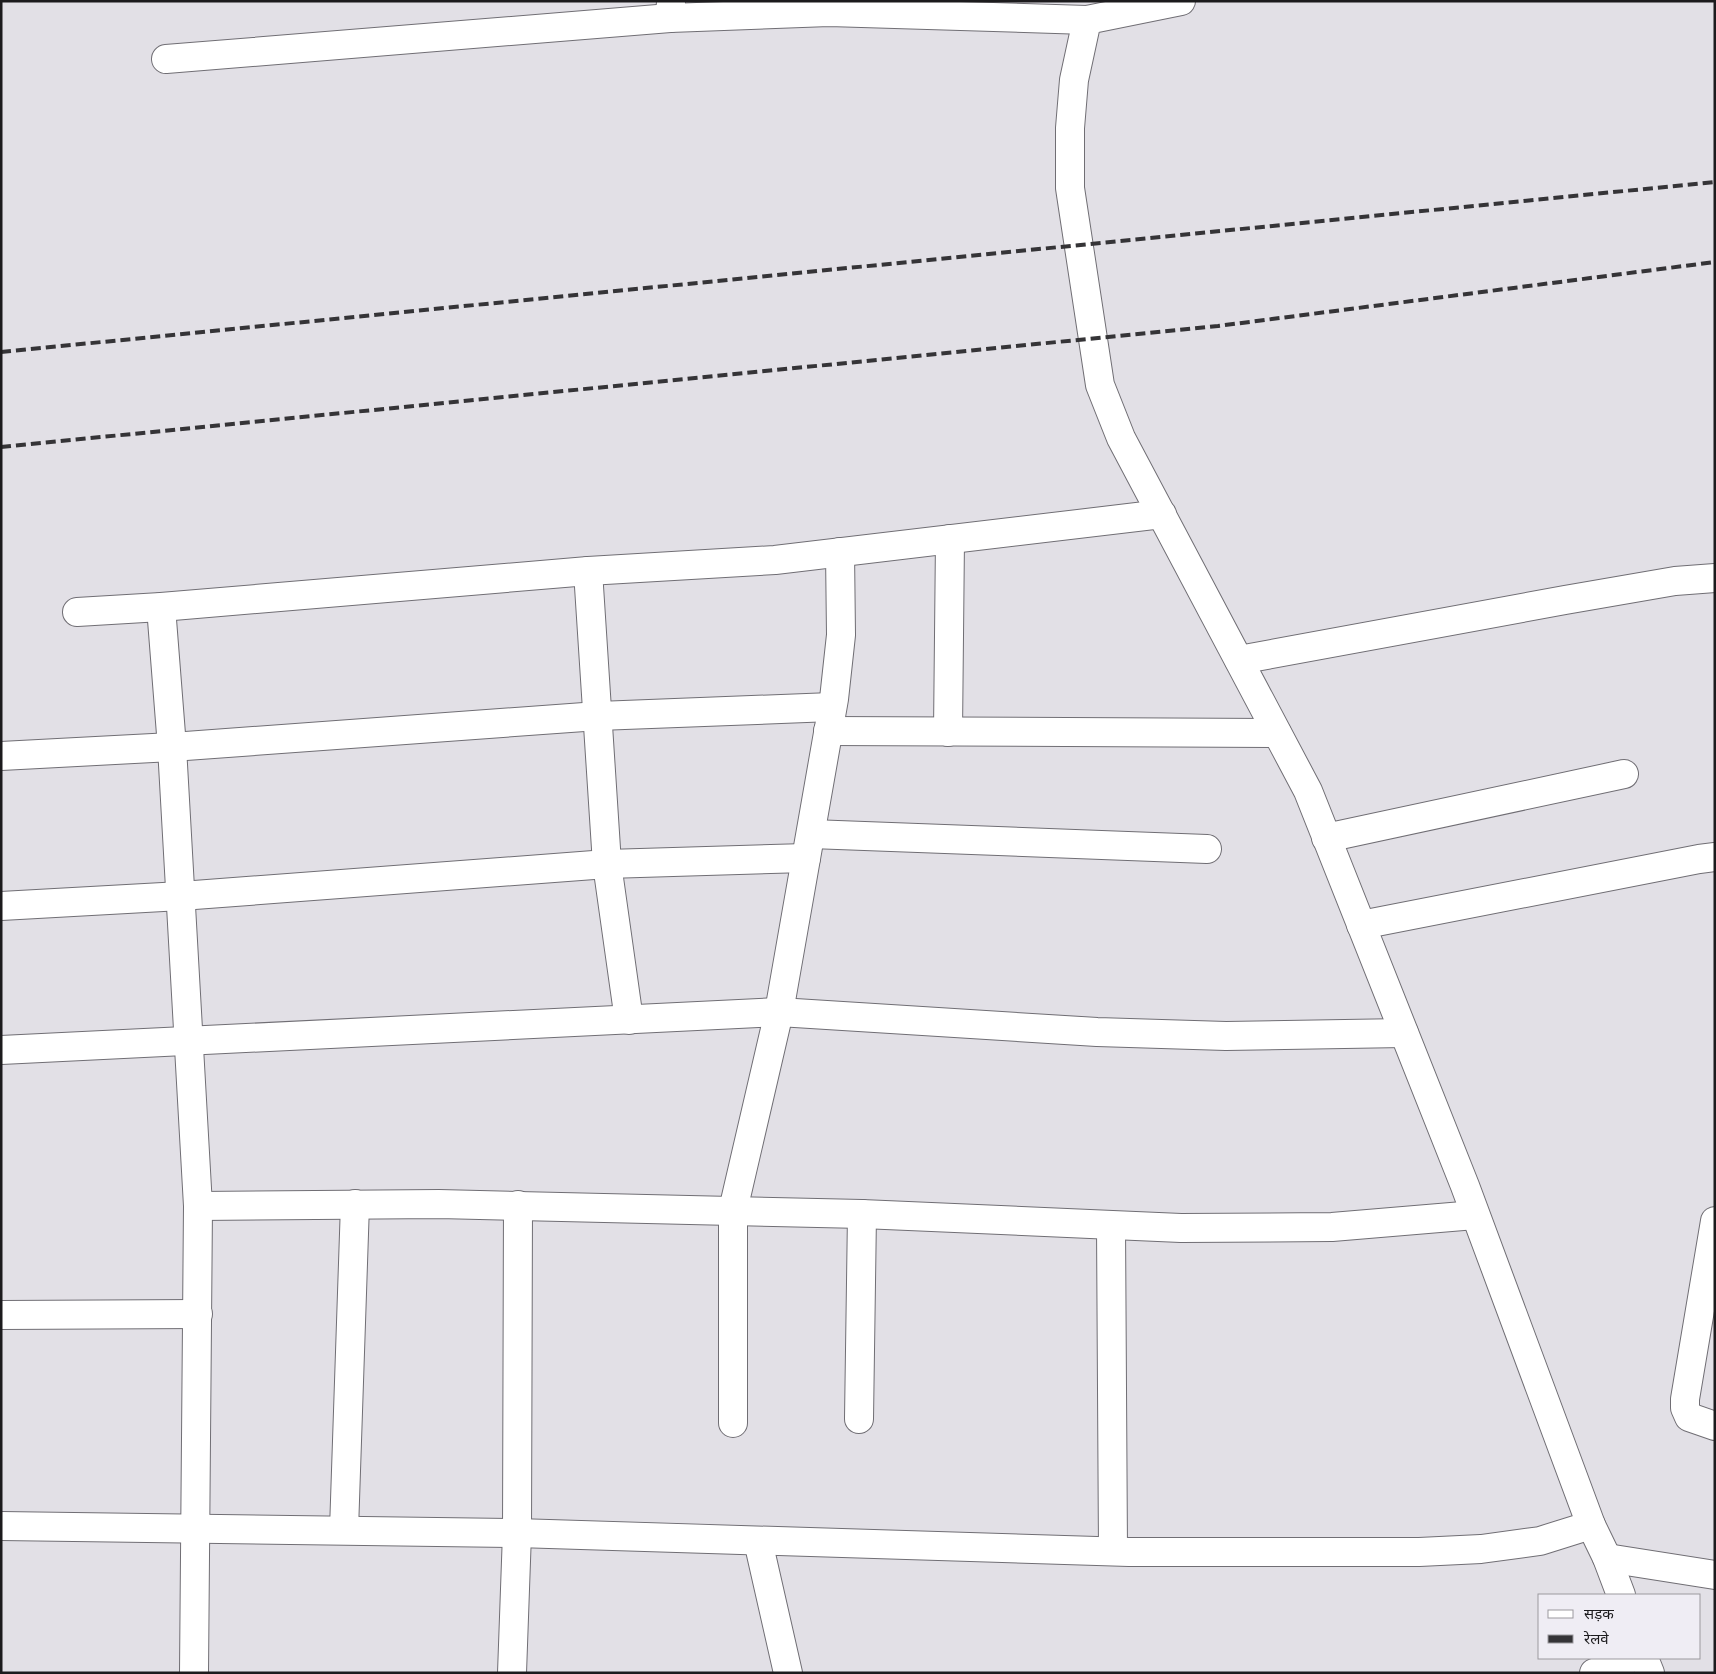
<svg xmlns="http://www.w3.org/2000/svg" width="1716" height="1674" font-family="'Work Sans','Noto Sans Devanagari',sans-serif">
<style>
.lines{fill:none;stroke-linecap:round;stroke-linejoin:round}
.minor-casing{stroke:#706e74;stroke-width:30}
.minor{stroke:#fff;stroke-width:28}
.rail{stroke:#353437;stroke-width:4;stroke-dasharray:10 5;stroke-linecap:butt}
</style>
<rect width="100%" height="100%" fill="#e2e0e6"/>
<g class="lines">
<defs>
<g id="minor">
<path d="M671 1 670 18 829 12 1087 20"/>
<path d="M1181 1 1087 20 1074 80 1070 128V188L1100 385 1121 438 1308 791 1465 1186 1591 1525 1607 1558 1621 1595"/>
<path d="M166 59 670 18"/>
<path d="M588 571 607 864 629 1020"/>
<path d="M161 607 172 747 198 1206 194 1673"/>
<path d="M77 612 161 607 588 571 775 560 1162 514"/>
<path d="M1239 660 1565 600 1675 581 1715 578"/>
<path d="M828 731 1277 733"/>
<path d="M948 732 950 539"/>
<path d="M1 756 172 747 598 716 832 707"/>
<path d="M811 834 1207 849"/>
<path d="M1326 838 1624 774"/>
<path d="M1 906 181 896 607 864 806 858"/>
<path d="M1361 925 1699 859 1715 857"/>
<path d="M1 1050 779 1012 1097 1032 1226 1036 1404 1033"/>
<path d="M198 1206 439 1204 862 1214 1181 1228 1332 1227 1475 1215"/>
<path d="M1715 1221 1685 1399V1408L1689 1417 1715 1426"/>
<path d="M1111 1226 1113 1551"/>
<path d="M1 1315 198 1314"/>
<path d="M859 1419 862 1214"/>
<path d="M733 1423V1210L779 1012 834 699 841 635 840 552"/>
<path d="M1 1526 517 1533 1129 1552H1419L1481 1549 1540 1541 1591 1525"/>
<path d="M344 1530 355 1204"/>
<path d="M758 1541 788 1673"/>
<path d="M1607 1558 1715 1575"/>
<path d="M1644 1658 1650 1673"/>
<path d="M512 1673 517 1533 518 1205"/>
<path d="M1594 1673 1631 1658"/>
</g>
</defs>
<!-- minor casing -->
<use href="#minor" class="minor-casing"/>
<!-- minor -->
<use href="#minor" class="minor"/>
<!-- rail -->
<g class="rail">
<path d="M1 352 1715 182"/>
<path d="M1 447 1218 326 1715 262"/>
</g>
</g>
<!-- border -->
<rect width="1716" height="1674" fill="none" stroke="#1c1b1d" stroke-width="5"/>
<!-- legend -->
<rect x="1538" y="1594" width="162" height="65" fill="#efedf4" stroke="#9b999e"/>
<rect x="1548" y="1610" width="25" height="8" fill="#ffffff" stroke="#9b999e"/>
<text x="1584" y="1619" font-size="15" fill="#1c1b1d">सड़क</text>
<rect x="1548" y="1635" width="25" height="8" fill="#353437" stroke="#9b999e"/>
<text x="1584" y="1644" font-size="15" fill="#1c1b1d">रेलवे</text>
</svg>
